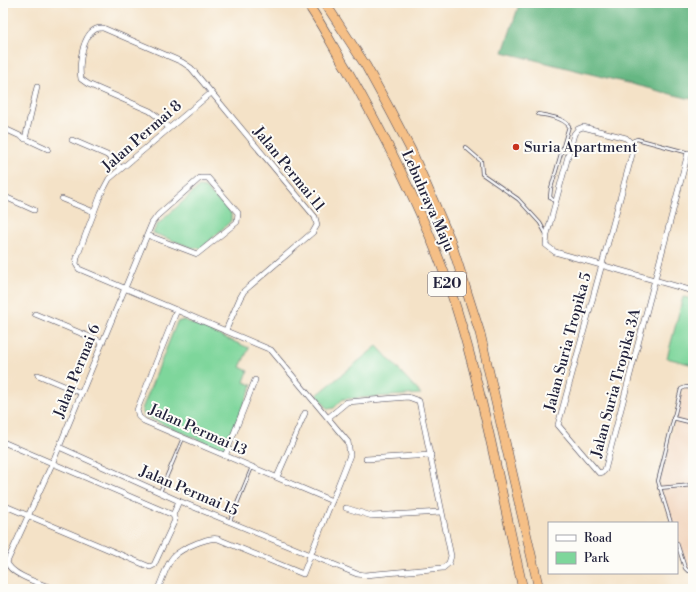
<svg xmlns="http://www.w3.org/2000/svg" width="696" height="592" font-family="'Libre Bodoni',serif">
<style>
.built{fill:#f2d5be}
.green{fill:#7ed69b;stroke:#507c6b}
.forest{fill:#66b783;stroke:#446c5f}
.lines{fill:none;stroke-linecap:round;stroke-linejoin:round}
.service-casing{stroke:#423f50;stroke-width:4}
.minor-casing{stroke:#423f50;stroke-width:6}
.motorway-casing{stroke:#423f50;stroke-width:10}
.service{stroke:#fff;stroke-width:2.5}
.minor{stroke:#fff;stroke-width:5}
.motorway{stroke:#f5bf86;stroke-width:9}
.poi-dot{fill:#c8321e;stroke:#fdfcf7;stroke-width:1.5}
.labels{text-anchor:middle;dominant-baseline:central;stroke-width:4;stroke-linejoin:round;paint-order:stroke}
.shield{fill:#fdfcf7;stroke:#646373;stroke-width:1}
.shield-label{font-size:14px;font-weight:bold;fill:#22223b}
.street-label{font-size:15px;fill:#22223b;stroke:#fdfcf7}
.poi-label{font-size:15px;fill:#22223b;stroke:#fdfcf7;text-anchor:start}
</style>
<rect width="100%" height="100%" fill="#fdfcf7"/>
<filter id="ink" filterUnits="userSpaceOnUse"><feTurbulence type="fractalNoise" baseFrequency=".025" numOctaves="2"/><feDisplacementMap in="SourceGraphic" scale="8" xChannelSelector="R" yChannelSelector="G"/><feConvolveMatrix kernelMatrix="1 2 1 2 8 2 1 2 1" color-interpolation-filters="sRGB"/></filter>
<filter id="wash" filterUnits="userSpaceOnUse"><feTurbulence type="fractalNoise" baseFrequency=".012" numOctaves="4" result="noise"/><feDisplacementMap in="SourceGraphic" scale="16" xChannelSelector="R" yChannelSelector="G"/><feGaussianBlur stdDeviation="0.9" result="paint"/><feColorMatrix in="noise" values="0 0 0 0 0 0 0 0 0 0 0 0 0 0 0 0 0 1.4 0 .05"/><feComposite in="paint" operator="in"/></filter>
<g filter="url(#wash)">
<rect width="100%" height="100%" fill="#f4e2c7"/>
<!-- built -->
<path class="built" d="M684 388 693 390 692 570 687 567 677 537V523H672L660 481Z"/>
<!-- green -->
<g class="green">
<path d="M199 187 205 188 231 213V221L202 248H193L153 233 157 225Z"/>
<path d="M683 297 693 299V365L667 358Z"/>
<path d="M184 320 249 348 240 367 248 371 244 382 252 385 225 448 220 449 144 416 142 409 177 322Z"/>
<path d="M377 346 421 394 343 399 334 408 328 409 317 395Z"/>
</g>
<!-- forest -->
<path class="forest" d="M518 3H693V94L691 99 503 52 518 8Z"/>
</g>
<g filter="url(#ink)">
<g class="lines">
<defs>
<g id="service">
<path d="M538 114C548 116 562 117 569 126L551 188 550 197 555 202"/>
<path d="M630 142 637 139 693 154"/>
<path d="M465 147 481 161 482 174 518 199 540 223 546 234"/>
<path d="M673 418 693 423"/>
<path d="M659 488 693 485"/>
<path d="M160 492 183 438"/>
<path d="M230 521 252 467"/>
<path d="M671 523 658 481 681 389 686 387 693 388"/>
<path d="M677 543 685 568 688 571H693"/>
</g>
<g id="minor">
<path d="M3 128 48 149"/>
<path d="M169 128 158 117 150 111 88 84 81 79C78 64 83 26 103 28L182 62 191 68 315 217 317 225 313 232 244 291 240 298 226 330"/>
<path d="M25 139 37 87"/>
<path d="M72 140 107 155 121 168"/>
<path d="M688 153 605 470 603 472 599 473 558 425 633 151 630 142 626 138 583 127 578 129 574 134 547 234 546 245 555 252 693 291"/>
<path d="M3 196 34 210"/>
<path d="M62 199 94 212"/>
<path d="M177 310 137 410 139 417 144 421 332 501"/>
<path d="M35 314 102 342"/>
<path d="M38 375 81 393"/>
<path d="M3 442 173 515 179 501"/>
<path d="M59 447 179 501 357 574 365 575 443 568 449 563 451 556 419 401 408 397 347 402 329 417"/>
<path d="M225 456 255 380"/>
<path d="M366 459 431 455"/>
<path d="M277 477 305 413"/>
<path d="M3 505 150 567 154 565 175 520 173 515"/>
<path d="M346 508 372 516 441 512"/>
<path d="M54 589C42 584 10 575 7 562L52 464 152 223 158 215 200 178H208L238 213 237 222 197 254 147 235"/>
<path d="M158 589C170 561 167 555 197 543 204 541 211 537 218 539L303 574 350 455 348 442 271 350 79 269 76 264 77 257 101 194 109 179 211 93"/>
</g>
<g id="motorway">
<path d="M307 3C322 24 333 47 346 68 393 150 436 237 462 327 487 413 503 502 523 589"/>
<path d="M325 3 366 66 389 108 411 150 450 239 480 333 539 589"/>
</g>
</defs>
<!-- service casing -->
<use href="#service" class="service-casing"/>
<!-- minor casing -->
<use href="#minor" class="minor-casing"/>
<!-- motorway casing -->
<use href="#motorway" class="motorway-casing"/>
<!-- service -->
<use href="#service" class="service"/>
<!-- minor -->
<use href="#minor" class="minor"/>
<!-- motorway -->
<use href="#motorway" class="motorway"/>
</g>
</g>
<!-- markers -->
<circle class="poi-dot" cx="516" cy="147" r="4"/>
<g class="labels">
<!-- shield labels -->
<rect class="shield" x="428" y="272" width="38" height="24" rx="3"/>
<g class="shield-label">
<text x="447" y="284">E20</text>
</g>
<!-- street labels -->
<g class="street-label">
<text transform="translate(142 136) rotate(-41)">Jalan Permai 8</text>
<text transform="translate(289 169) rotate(51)">Jalan Permai 11</text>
<text transform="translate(428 201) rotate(66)">Lebuhraya Maju</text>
<text transform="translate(568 342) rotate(-75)">Jalan Suria Tropika 5</text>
<text transform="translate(77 371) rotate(-68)">Jalan Permai 6</text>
<text transform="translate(616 383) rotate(-75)">Jalan Suria Tropika 3A</text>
<text transform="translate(198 430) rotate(24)">Jalan Permai 13</text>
<text transform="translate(189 491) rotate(23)">Jalan Permai 15</text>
</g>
<!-- poi labels -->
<g class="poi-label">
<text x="524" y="147">Suria Apartment</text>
</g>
</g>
<!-- margin -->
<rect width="696" height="592" fill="none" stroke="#fdfcf7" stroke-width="16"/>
<!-- legend -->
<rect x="548" y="522" width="130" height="52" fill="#fdfcf7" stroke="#a5a5ac"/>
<rect x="556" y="535" width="20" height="6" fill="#ffffff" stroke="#a5a5ac"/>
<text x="584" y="542" font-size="12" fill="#22223b">Road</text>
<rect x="556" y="552" width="20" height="12" fill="#7ed69b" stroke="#a5a5ac"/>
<text x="584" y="562" font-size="12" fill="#22223b">Park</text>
</svg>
